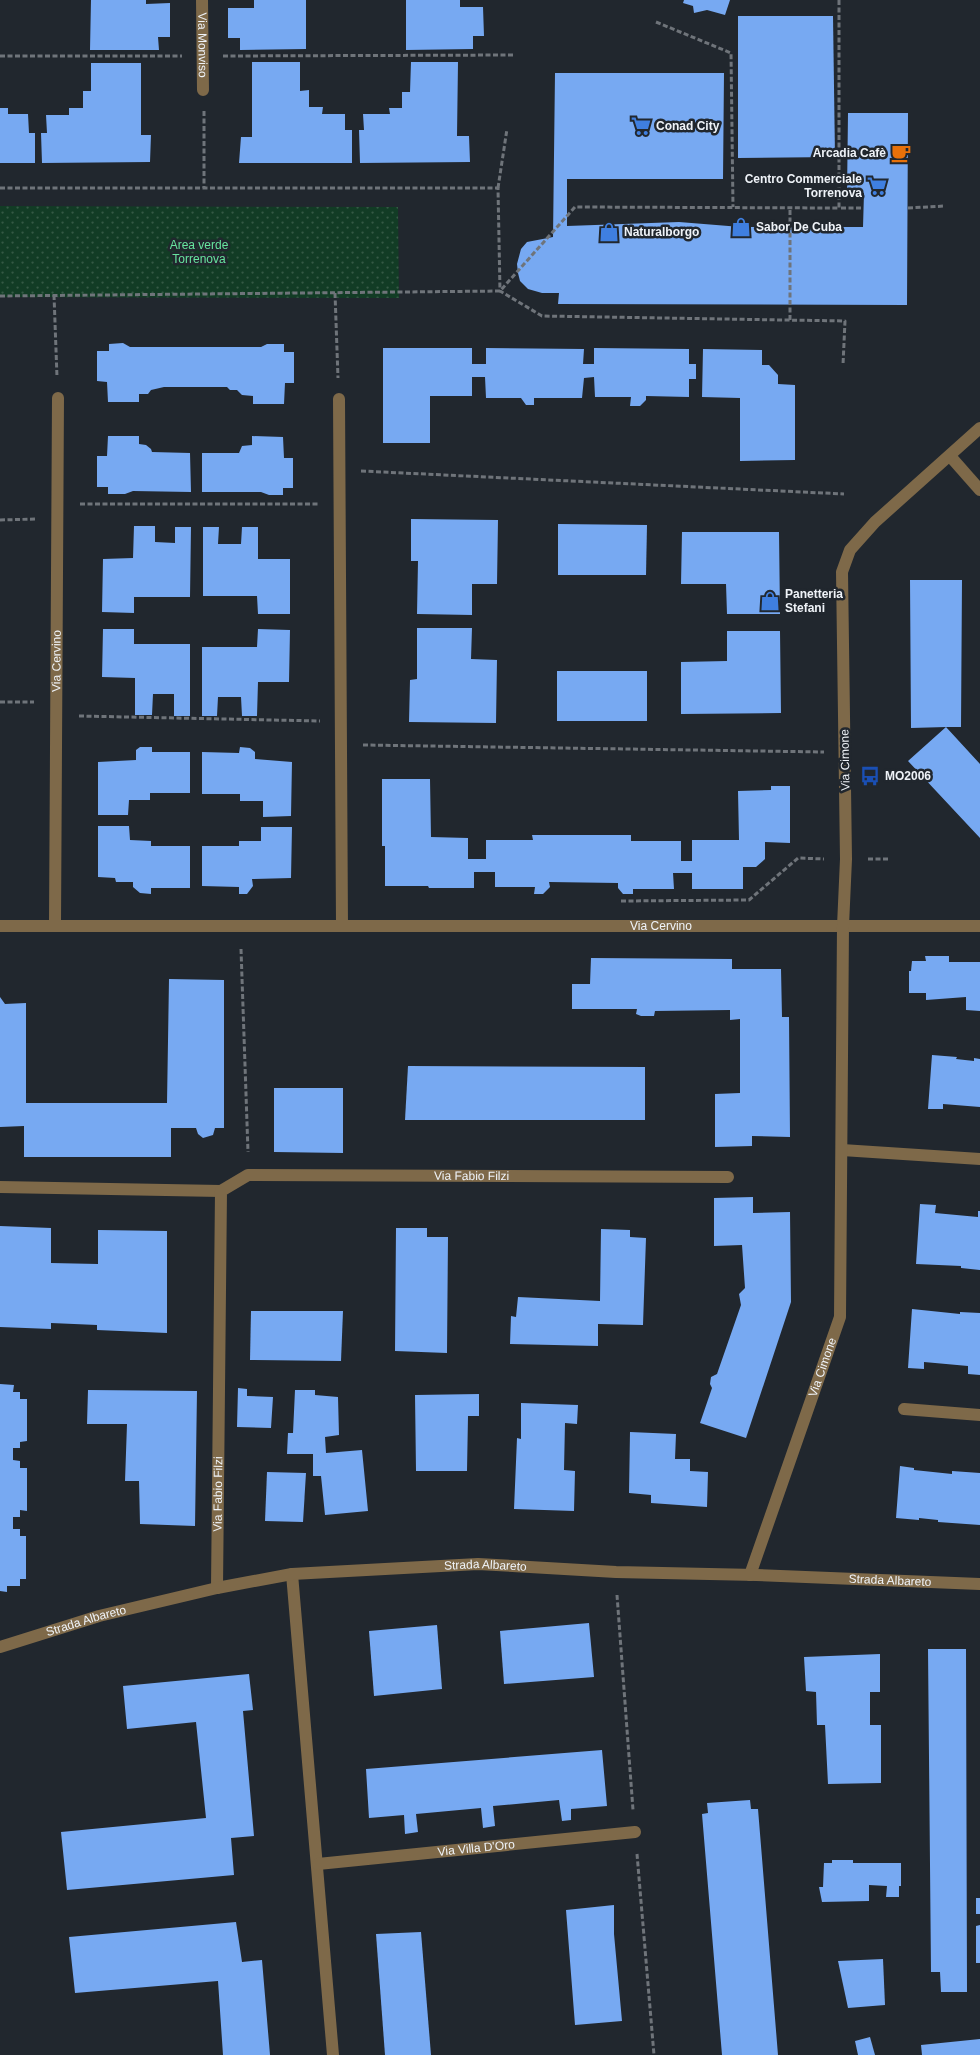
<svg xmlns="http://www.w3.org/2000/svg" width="980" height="2055" font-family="Helvetica,sans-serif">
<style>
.park{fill:url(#park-dots)}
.building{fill:#77a9f2}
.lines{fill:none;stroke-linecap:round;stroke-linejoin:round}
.path{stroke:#6f747a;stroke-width:3;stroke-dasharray:5 2.5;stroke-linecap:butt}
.minor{stroke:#7e6949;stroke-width:12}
.labels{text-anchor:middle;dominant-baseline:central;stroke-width:5;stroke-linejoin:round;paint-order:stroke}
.street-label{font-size:12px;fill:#eff3f8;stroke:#21272e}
.poi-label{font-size:12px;font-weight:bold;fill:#eff3f8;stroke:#21272e;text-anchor:start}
.park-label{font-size:12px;fill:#67e49f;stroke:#21272e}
</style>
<defs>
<pattern id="park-dots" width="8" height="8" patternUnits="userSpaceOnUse" patternTransform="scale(1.25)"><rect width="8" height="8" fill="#123c25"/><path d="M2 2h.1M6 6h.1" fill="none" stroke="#355945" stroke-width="1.8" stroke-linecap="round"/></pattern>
</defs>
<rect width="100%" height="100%" fill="#21272e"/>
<!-- park -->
<path class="park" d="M0 206 398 207 399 298 0 297Z"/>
<!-- building -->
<g class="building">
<path d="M91 0H146V4L170 3V37H158L159 50H90Z"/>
<path d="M254 0H306V49L240 50V38H228V8H254Z"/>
<path d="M406 0H460V7H483L484 36H473V49L406 50Z"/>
<path d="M684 0H730L725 15 707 10 694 13 693 6 683 3Z"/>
<path d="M738 16H833L835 157 738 158Z"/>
<path d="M252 62H300V91L309 90V107H323L322 114H345V130H352V163H239L241 137H252Z"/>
<path d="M411 62H458L457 136H469L470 162 360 163 359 130H364L363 114H390L389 108H402V92H410Z"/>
<path d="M91 63H141V135H151L150 162 42 163 41 133H47L46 115H69V108H83V91H91Z"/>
<path d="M555 73H724L723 179H567V226L679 222 741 227H863L864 193 847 194 848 113H908L907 305 558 304 559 293H542L528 289 520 281 518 273 517 264 521 249 527 242 553 237Z"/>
<path d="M0 108H8V114H28L29 133H35V163H0Z"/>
<path d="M123 343 130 347H261L267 344H284V352H294V383H285L284 404H253V396L242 395 237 390H230L227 387H164L151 390 148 394H139V402H108L107 382 97 381V351H109V344Z"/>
<path d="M383 348H472V364H486V348L584 349 583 364H594V348L689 349V364H696V379H689V397L646 396V400L640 406H630L631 397H595L594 377 584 378 582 398H534V405H526L521 398H486L485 377H472V396H430V443H383Z"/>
<path d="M703 349 762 350V365H769L778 375V384L795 385V460L740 461V398L702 397Z"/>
<path d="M108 436H139V444L146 445 151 449 152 452 190 453 191 492 133 491 125 494H108V487H97V456H107Z"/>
<path d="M252 436 283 437 284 458H293V488H283V495H269L261 492H202V453H239L242 446 252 445Z"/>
<path d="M411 519 498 520 497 584H472V615L417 614 418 561H411Z"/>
<path d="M558 524 647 525 646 575H558Z"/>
<path d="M134 526H155V542L175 543V527H191L190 597H134V613L102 612 103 559 133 558Z"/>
<path d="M203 527H219L218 544H241L242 527H258V559H290V614H258L257 596H203Z"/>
<path d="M682 532H779L780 614H727L726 584H681Z"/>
<path d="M910 580H962L961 727H946L980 764V838L908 761 946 727 911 728Z"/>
<path d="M417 628H472L471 659 497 660 496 723 409 722 410 680 417 679Z"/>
<path d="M103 629H134V644H190V716H174V694H153L152 715H135V678L102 677Z"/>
<path d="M258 629 290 630 289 682H258L257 716H242L241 697H218L217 716H202V647H257Z"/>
<path d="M727 631H780L781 713 681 714V662L727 661Z"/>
<rect x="557" y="671" width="90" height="50"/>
<path d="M140 747H152V752H190V793H150V800H129L128 815H98V762L136 760V750Z"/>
<path d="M240 747 250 748 255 752V759L292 762 291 816 263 817V801H240V794H202V752L239 753Z"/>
<path d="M382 779H430L431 837 468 838V859H486V840H533L532 835H631V841H681V861H692V840H739L738 791 771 790V786H790V843L765 842V859L756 867H743V889H692V873H673L674 889H633V894H623L618 888V883L549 882 550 887 543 894H534L535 887H495V872H474V888H429L428 886H385V846H382Z"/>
<path d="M98 826H129L130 840 151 841V846H190V888H151V894L140 893 133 887V882H116L115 878 98 877Z"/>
<path d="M261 827H292L291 878 252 879 253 886 247 894H239V887L202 886V846H239V841H261Z"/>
<path d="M925 956H949V962H980V1011L966 1010V997L926 1000V993H909V971H911L912 961H926Z"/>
<path d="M591 958 732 959V969H781L782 1017H789L790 1137 752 1136V1146L715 1147V1094L740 1093V1019L730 1020V1010L655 1011 654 1016H641L636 1014 637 1009H572V984H590Z"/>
<path d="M169 979 224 980V1128H215L213 1135 203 1138 198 1134 196 1128H171V1157H24V1126L0 1127V997L5 1004 26 1003V1103H167Z"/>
<path d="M932 1055 957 1057 956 1059 974 1061V1058L980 1059V1107L943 1104V1109H928Z"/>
<path d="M408 1066 645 1067V1120H405Z"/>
<path d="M274 1088H343V1153L274 1152Z"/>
<path d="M753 1197V1213L790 1212 791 1302 746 1438 700 1423 712 1388 710 1384 711 1377 717 1374 741 1305 739 1294 745 1288 742 1245 714 1246V1198Z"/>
<path d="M920 1204 936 1205 935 1213 978 1217V1211H980V1270L961 1268V1266L916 1264Z"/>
<path d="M0 1226 51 1228V1263L98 1264V1230L167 1231V1333L97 1330V1325L51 1323V1329L0 1327Z"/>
<path d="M396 1228H427V1237H448L447 1353 395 1351Z"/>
<path d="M601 1229 630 1230V1237L646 1238 643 1325 598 1324V1346L510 1344 511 1316 516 1317 518 1297 600 1301Z"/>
<path d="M912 1309 960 1314V1312L980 1313V1375L968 1374V1366L924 1362V1369L908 1368Z"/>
<path d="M251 1311H343L341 1361 250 1360Z"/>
<path d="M0 1384 14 1385 13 1392H20V1399H27V1441L20 1442V1448H13V1460L20 1461V1468H27V1511L20 1510V1517H13V1529H20V1536H26V1579H20V1586H7V1592L0 1591Z"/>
<path d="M238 1388 247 1389V1396L273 1397 271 1428 237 1427Z"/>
<path d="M88 1390 197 1391 195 1526 140 1524 139 1481H125L127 1424H87Z"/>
<path d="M295 1390H315V1395L338 1397 339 1435 325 1437 326 1453 362 1450 368 1511 325 1515 321 1476H313V1454H287L288 1433H293Z"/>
<path d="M479 1394V1416H468L467 1471H416L415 1395Z"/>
<path d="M521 1403 578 1405 577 1424 565 1423 564 1470 575 1471 574 1511 514 1509 517 1438 521 1439Z"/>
<path d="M630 1432 676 1434 675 1459H690V1471L708 1472 707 1507 651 1503V1495L629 1493Z"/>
<path d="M900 1466 914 1468V1470L952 1474V1471L980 1473V1525L938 1522V1520L919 1518V1520L896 1518Z"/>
<path d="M267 1472 306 1473 303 1522 265 1521Z"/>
<path d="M589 1623 594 1677 504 1684 500 1631Z"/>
<path d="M437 1625 442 1689 374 1696 369 1631Z"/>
<path d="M928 1649H966L967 1992H941L940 1972H931Z"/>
<path d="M880 1654V1692H870V1725H881V1783L828 1784 825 1725H817L816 1692 806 1691 804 1657Z"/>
<path d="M249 1674 253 1710 243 1711 254 1836 231 1838 234 1875 67 1890 61 1832 206 1818 196 1722 127 1729 123 1686Z"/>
<path d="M602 1750 607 1806 571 1809V1820L562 1821 559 1800 493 1806 495 1826 483 1828 481 1808 416 1814 418 1832 405 1834 404 1815 369 1818 366 1769Z"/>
<path d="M750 1800 751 1809H758L778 2055H722L702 1814 708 1813 707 1803Z"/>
<path d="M832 1860H853V1863H901V1886H899V1897H886L887 1886 869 1885V1901L822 1902 819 1887H823L824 1863H832Z"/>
<rect x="976" y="1898" width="4" height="16"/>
<path d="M614 1905V1934L622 2021 575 2025 566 1910Z"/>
<path d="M236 1922 242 1962 262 1960 270 2055H223L218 1981 75 1993 69 1937Z"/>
<path d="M980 1925V1963H976V1926Z"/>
<path d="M421 1932 431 2055H385L376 1934Z"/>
<path d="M883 1959 885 2005 848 2008 838 1961Z"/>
<path d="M870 2037 875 2055H858L855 2041Z"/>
<path d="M980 2039V2055H922L921 2045Z"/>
</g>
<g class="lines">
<!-- path -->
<g class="path">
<path d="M839 0V208H862"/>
<path d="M656 22 731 53 733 207"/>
<path d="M0 56H182"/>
<path d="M223 56 514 55"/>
<path d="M204 111V188"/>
<path d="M0 188H498L500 291 542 316 845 321 843 365"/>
<path d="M498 188 507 129"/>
<path d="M908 208 945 206"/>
<path d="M335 293 338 378"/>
<path d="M54 295 57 377"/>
<path d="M0 296 500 291 575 207 839 208"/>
<path d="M790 320V207"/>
<path d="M361 471 844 494"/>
<path d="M80 504H319"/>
<path d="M0 520 36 519"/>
<path d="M0 702H34"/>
<path d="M79 716 320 721"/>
<path d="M363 745 824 752"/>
<path d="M868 859H888"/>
<path d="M621 901 749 900 798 858 824 859"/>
<path d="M241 949 248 1152"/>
<path d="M617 1595 633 1810"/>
<path d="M637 1854 654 2055"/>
</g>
<!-- minor -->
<g class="minor">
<path id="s1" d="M202 0 203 90"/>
<path d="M339 399 342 926"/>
<path d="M950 456 980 490"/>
<path id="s2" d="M55 925 58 398"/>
<path id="s3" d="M0 926H980"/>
<path d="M842 1150 980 1159"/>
<path d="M0 1187 221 1191"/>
<path d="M904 1409 980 1415"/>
<path d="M292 1574 333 2055"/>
<path id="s4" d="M750 1575 840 1317 843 926 846 859 842 572 850 550 875 522 980 428"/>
<path id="s5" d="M217 1588 221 1191 248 1175 728 1177"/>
<path id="s6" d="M0 1647 99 1616 217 1588 292 1574 478 1564 616 1572 756 1575 980 1584"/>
<path id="s7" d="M318 1864 635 1832"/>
</g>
</g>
<!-- icons -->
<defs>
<symbol id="supermarket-bare" viewBox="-9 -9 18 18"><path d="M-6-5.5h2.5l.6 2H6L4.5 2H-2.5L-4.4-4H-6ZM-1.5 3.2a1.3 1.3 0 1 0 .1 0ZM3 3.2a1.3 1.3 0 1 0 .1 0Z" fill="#3f7fe0" stroke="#21272e" stroke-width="2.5" paint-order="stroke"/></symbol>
<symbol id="cafe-bare" viewBox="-9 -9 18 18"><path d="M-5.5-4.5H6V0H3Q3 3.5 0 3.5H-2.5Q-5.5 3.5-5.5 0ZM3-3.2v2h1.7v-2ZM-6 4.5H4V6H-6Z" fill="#e8710a" stroke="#21272e" stroke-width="2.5" paint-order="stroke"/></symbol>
<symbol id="shop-bare" viewBox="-9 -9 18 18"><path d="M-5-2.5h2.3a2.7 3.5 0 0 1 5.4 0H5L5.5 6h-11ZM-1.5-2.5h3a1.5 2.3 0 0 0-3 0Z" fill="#3f7fe0" stroke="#21272e" stroke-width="2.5" paint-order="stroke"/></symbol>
<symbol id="bus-bare" viewBox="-9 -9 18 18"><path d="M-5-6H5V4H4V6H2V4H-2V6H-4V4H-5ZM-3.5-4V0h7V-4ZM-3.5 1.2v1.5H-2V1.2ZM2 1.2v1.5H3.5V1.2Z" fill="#1a4fb4" stroke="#21272e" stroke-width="2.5" paint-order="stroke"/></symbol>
</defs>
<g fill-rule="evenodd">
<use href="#supermarket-bare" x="627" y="112" width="28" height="28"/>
<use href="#cafe-bare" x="887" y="139" width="28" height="28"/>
<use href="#supermarket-bare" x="863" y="172" width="28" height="28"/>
<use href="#shop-bare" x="727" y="213" width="28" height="28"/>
<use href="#shop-bare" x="595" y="218" width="28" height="28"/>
<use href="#shop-bare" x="756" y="587" width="28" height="28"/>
<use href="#bus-bare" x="856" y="762" width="28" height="28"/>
</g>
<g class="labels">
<!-- street labels -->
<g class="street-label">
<text stroke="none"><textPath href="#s1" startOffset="45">Via Monviso</textPath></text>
<text stroke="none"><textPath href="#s2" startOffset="264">Via Cervino</textPath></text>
<text transform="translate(845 760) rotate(-91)">Via Cimone</text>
<text stroke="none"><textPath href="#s3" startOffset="661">Via Cervino</textPath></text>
<text stroke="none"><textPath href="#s5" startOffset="652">Via Fabio Filzi</textPath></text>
<text stroke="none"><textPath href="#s4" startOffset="220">Via Cimone</textPath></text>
<text stroke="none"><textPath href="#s5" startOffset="94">Via Fabio Filzi</textPath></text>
<text stroke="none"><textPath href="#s6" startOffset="495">Strada Albareto</textPath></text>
<text stroke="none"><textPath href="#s6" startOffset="900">Strada Albareto</textPath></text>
<text stroke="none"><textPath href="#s6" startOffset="90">Strada Albareto</textPath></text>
<text stroke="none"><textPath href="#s7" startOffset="159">Via Villa D'Oro</textPath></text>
</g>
<!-- poi labels -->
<g class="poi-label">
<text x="656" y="126">Conad City</text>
<text x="886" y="153" text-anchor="end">Arcadia Cafè</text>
<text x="862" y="179" text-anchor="end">Centro Commerciale<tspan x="862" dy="14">Torrenova</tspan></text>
<text x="756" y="227">Sabor De Cuba</text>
<text x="624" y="232">Naturalborgo</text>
<text x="785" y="594">Panetteria<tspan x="785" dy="14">Stefani</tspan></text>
<text x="885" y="776">MO2006</text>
</g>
<!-- park labels -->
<g class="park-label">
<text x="199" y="245">Area verde<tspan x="199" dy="14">Torrenova</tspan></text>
</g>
</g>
</svg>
